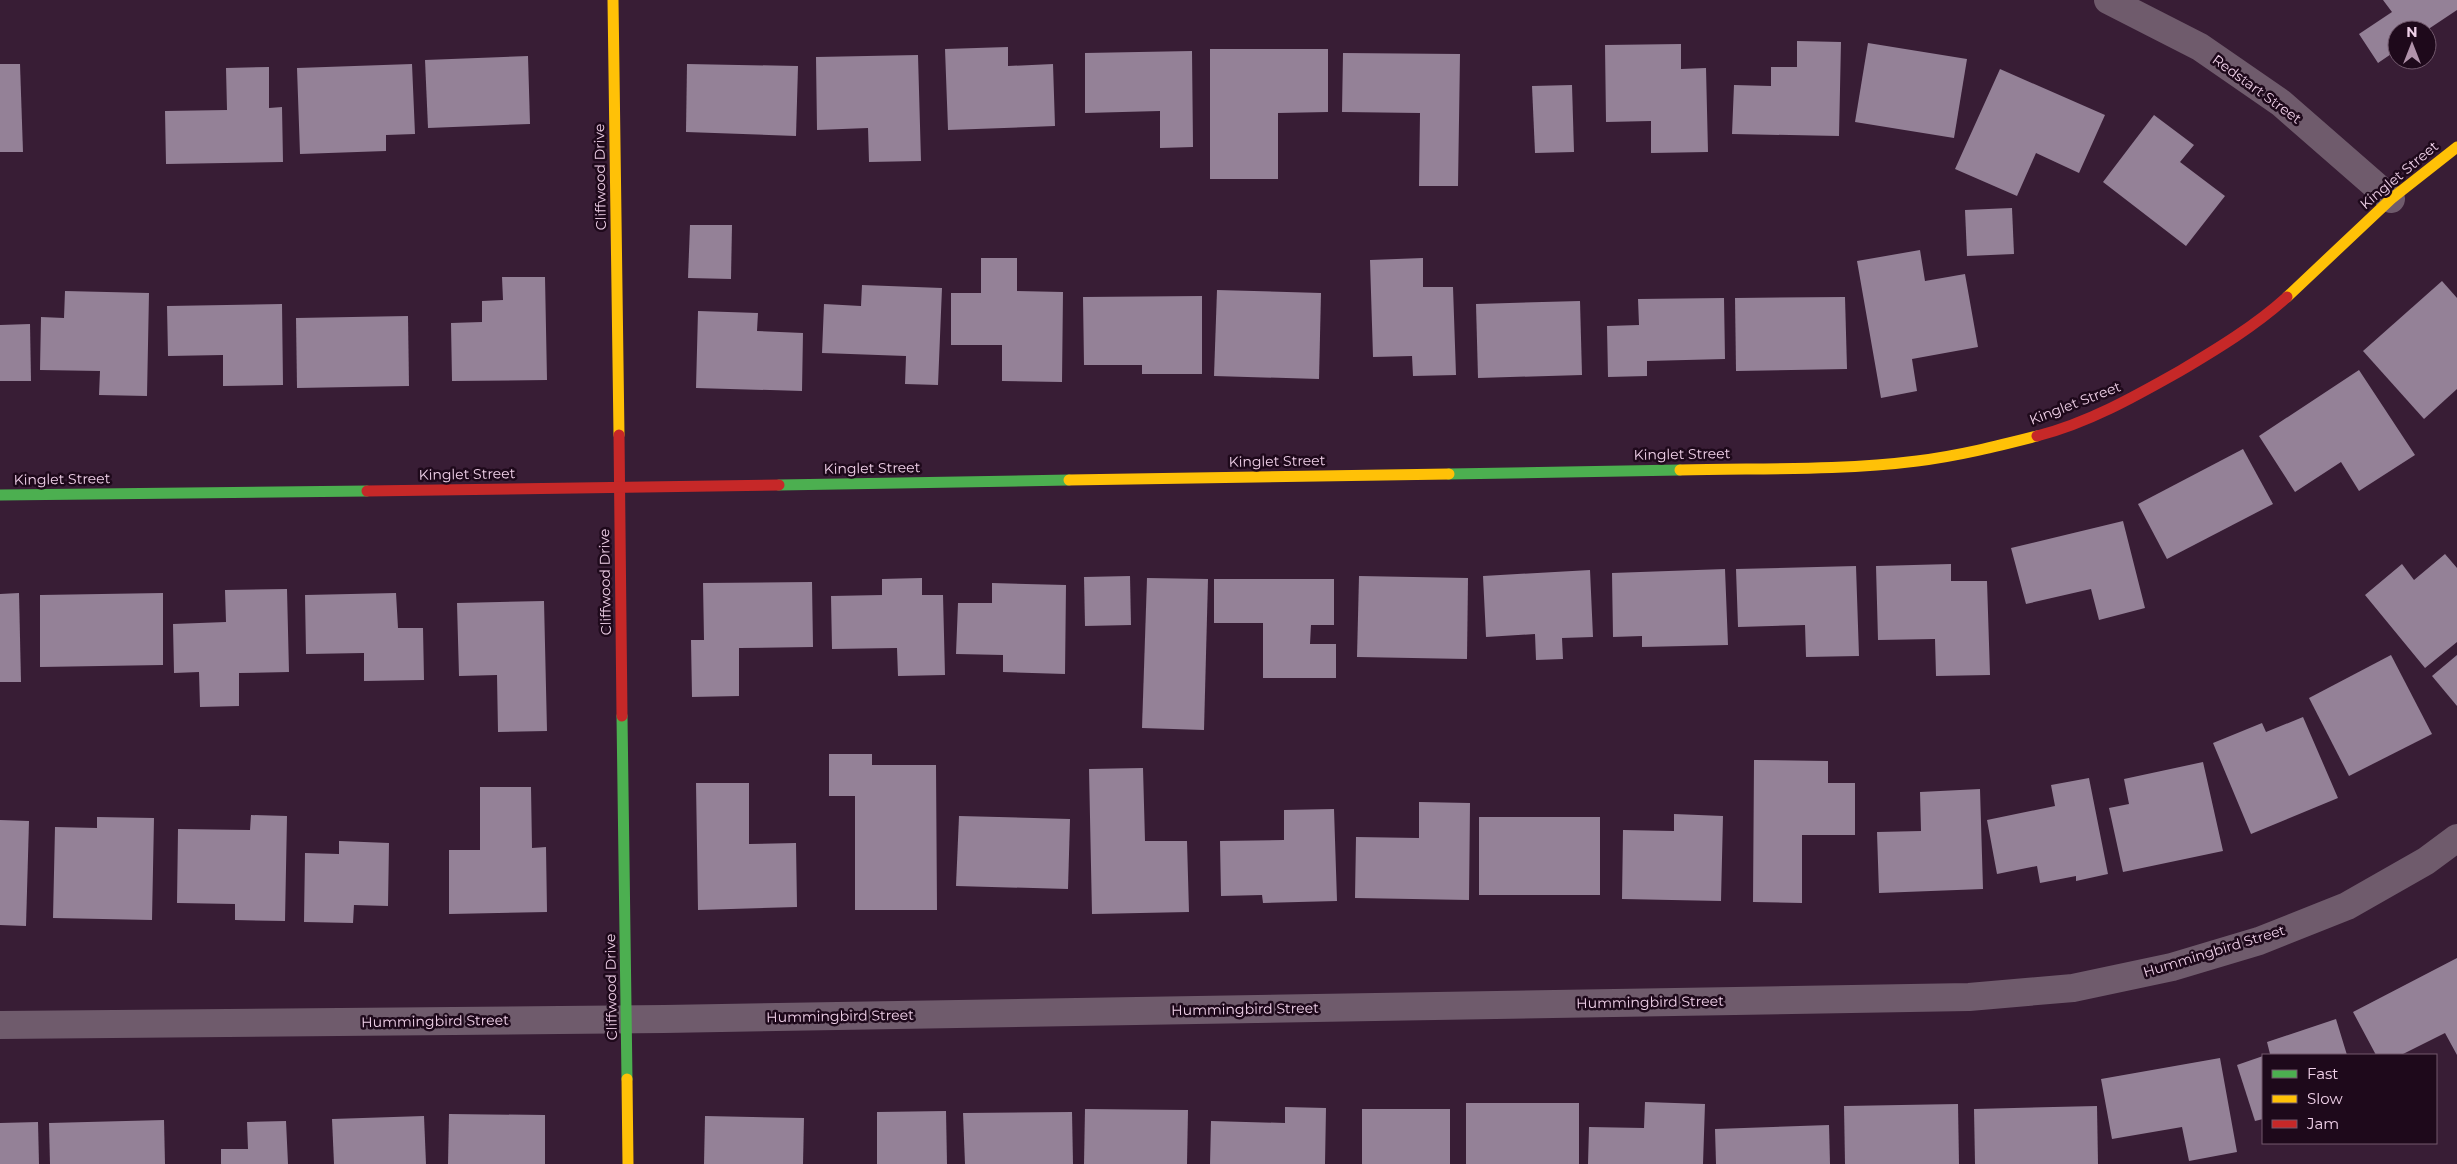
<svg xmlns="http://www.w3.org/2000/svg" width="2457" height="1164" font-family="Montserrat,sans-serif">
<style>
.building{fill:#948197}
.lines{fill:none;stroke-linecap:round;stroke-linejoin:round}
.street{stroke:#6f5b6c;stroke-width:28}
.fast{stroke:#4caf50;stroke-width:11}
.slow{stroke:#ffc107;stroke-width:11}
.jam{stroke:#c62828;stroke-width:11}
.labels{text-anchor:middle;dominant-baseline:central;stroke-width:5;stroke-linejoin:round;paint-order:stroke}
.street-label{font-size:14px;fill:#f0d1e9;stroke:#1e091b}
</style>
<rect width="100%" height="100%" fill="#381d35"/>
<!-- building -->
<g class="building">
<path d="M2383 0H2457V10L2427 30H2397V50L2378 63 2359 34 2392 12Z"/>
<path d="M1797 41 1841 42 1839 136 1732 134 1734 85 1771 86V67H1797Z"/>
<path d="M1868 43 1967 59 1954 138 1855 122Z"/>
<path d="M1681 44V69L1706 68 1708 152 1651 153V121L1606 122 1605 45Z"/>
<path d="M1008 47V66L1053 64 1055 126 948 130 945 49Z"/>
<path d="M1210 49H1328V112L1278 113V179H1210Z"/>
<path d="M1192 51 1193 147 1160 148V111L1085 113V53Z"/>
<path d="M1343 53 1460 54 1458 186H1419L1420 113 1342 112Z"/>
<path d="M918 55 921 161 869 162 868 128 817 130 816 57Z"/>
<path d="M528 56 530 124 428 128 425 60Z"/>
<path d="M0 64H20L23 152H0Z"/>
<path d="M412 64 415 134 386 135V151L300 154 297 68Z"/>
<path d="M687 64 798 66 796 136 686 132Z"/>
<path d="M269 67V108L282 107 283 162 166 164 165 111 227 110 226 68Z"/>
<path d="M2000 69 2105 115 2079 173 2036 153 2017 196 1955 169Z"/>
<path d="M1572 85 1574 152 1535 153 1532 86Z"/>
<path d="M2154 115 2194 145 2180 162 2225 196 2186 246 2103 182Z"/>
<path d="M2012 208 2014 254 1967 256 1965 210Z"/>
<path d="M690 225H732L731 279 688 278Z"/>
<path d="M1920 250 1925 281 1965 274 1978 347 1912 359 1917 391 1881 398 1857 261Z"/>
<path d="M981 258H1017V291L1063 292 1062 382 1002 381V345H951V293H981Z"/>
<path d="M1423 258V287H1453L1456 375 1413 376 1412 356 1373 357 1370 260Z"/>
<path d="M502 277H545L547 380 452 381 451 323 482 322V301L503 300Z"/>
<path d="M2442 281 2457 298V389L2424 419 2363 351Z"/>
<path d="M862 285 942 288 938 385 905 384 906 356 822 353 824 304 861 306Z"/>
<path d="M1217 290 1321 293 1319 379 1214 376Z"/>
<path d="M65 291 149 293 147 396 99 395 100 371 40 370 41 317 64 318Z"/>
<path d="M1202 296V374H1142V365H1084L1083 297Z"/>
<path d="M1845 297 1847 369 1736 371 1735 298Z"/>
<path d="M1724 298 1725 359 1647 361V376L1608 377 1607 326 1639 325 1638 299Z"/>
<path d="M1580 301 1582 375 1478 378 1476 304Z"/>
<path d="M282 304 283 385 223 386V355L168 356 167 306Z"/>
<path d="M698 311 758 313 757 331 803 333 802 391 696 388Z"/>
<path d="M408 316 409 386 297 388 296 318Z"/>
<path d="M30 324 31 381H0V325Z"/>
<path d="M2359 370 2415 455 2359 491 2341 462 2295 492 2259 436Z"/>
<path d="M2243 449 2273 504 2167 559 2138 504Z"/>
<path d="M2123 521 2145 608 2099 620 2091 589 2026 604 2011 548Z"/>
<path d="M2445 554 2457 568V642L2425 668 2365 595 2402 564 2414 580Z"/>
<path d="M1951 564V581H1987L1990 675 1936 676 1935 639 1878 640 1876 566Z"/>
<path d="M1856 566 1859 656 1806 657 1805 625 1738 627 1736 569Z"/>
<path d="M1725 569 1728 645 1642 647V636L1613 637 1612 573Z"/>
<path d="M1590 570 1593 637 1562 638 1563 659 1536 660 1535 634 1486 637 1483 576Z"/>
<path d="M1130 576 1131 625 1085 626 1084 577Z"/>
<path d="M1359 576 1468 578 1467 659 1357 657Z"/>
<path d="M922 578V595H943L945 675 898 676 897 648 832 649 831 596 882 595V579Z"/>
<path d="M1147 578 1208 579 1204 730 1142 728Z"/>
<path d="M1214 579H1334V625H1311L1310 644H1336V678H1263V623H1214Z"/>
<path d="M812 582 813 647 739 648V696L692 697 691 640H704L703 583Z"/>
<path d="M992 583 1066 585 1065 674 1003 672V655L956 654 958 603H992Z"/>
<path d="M287 589 289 672 239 673V706L200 707 199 672 174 673 173 624 226 622 225 590Z"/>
<path d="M19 593 21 682H0V594Z"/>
<path d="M163 593V665L40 667V595Z"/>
<path d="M396 593 398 628H423L424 680 364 681V653L306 654 305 595Z"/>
<path d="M544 601 547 731 498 732 497 675 459 676 457 603Z"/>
<path d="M2391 655 2432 734 2349 776 2309 698Z"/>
<path d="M2457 655V706L2432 676Z"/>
<path d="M2303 717 2338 798 2251 834 2213 743 2262 723 2266 732Z"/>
<path d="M829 754H872V765H936L937 910H855V796H829Z"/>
<path d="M1754 760 1828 761V783H1855V835H1802V903L1753 902Z"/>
<path d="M2203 762 2223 851 2123 872 2109 808 2129 804 2124 779Z"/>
<path d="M1143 768 1145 841H1187L1189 912 1092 914 1089 769Z"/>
<path d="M2089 778 2108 874 2076 881V876L2040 883 2037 866 1997 874 1987 820 2055 806 2051 785Z"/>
<path d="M696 783H749V844L796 843 797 907 698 910Z"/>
<path d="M480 787H531L532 848 546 847 547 912 449 914V850H480Z"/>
<path d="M1980 789 1983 889 1879 893 1877 832 1921 831 1920 792Z"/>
<path d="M1419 802 1470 803 1469 900 1355 898 1356 837 1419 838Z"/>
<path d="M1334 809 1337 901 1263 903 1262 895 1221 896 1220 841 1284 840V810Z"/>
<path d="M1674 814 1723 816 1721 901 1622 899 1623 830 1674 831Z"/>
<path d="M251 815 287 816 285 921 235 920V904L177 903 178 829 250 830Z"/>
<path d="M959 816 1070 819 1068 889 956 886Z"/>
<path d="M97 817 154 818 152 920 53 918 55 827 97 828Z"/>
<rect x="1479" y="817" width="121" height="78"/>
<path d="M0 820 29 821 26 926 0 925Z"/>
<path d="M339 841 389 843 388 906 354 905 353 923 304 922 305 853 339 854Z"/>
<path d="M2457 958V1055L2445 1033 2401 1055H2376L2353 1012Z"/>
<path d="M2336 1019 2347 1055H2267L2270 1054 2267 1042Z"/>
<path d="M2263 1056V1119L2255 1121 2237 1065Z"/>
<path d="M2220 1058 2237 1152 2189 1161 2182 1127 2112 1139 2101 1079Z"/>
<path d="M1645 1102 1705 1104 1703 1164H1588L1589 1127 1644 1128Z"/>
<rect x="1466" y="1103" width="113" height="61"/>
<path d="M1958 1104 1959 1164H1845L1844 1106Z"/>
<path d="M2097 1106 2098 1164H1975L1974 1109Z"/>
<path d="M1285 1107 1326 1108 1325 1164H1210L1211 1121 1285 1123Z"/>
<path d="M1085 1109 1188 1110 1187 1164H1084Z"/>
<rect x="1362" y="1109" width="88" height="55"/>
<path d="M946 1111 947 1164H877V1112Z"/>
<path d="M1072 1112 1073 1164H965L963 1113Z"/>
<path d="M449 1114 545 1115V1164H448Z"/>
<path d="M424 1116 426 1164H334L332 1119Z"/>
<path d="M705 1116 804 1118 803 1164H704Z"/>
<path d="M164 1120 165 1164H50L49 1123Z"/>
<path d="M286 1121 288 1164H221V1149H248L247 1122Z"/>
<path d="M38 1122 39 1164H0V1123Z"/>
<path d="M1829 1125 1830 1164H1716L1715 1129Z"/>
</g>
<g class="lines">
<!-- street -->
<g class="street">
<path d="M2108 0 2200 47 2281 103 2391 199"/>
<path d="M0 1025 664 1019 1969 997 2073 988 2172 967 2259 941 2347 906 2426 861 2457 838"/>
</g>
<!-- fast -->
<g class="fast">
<path d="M1449 474 1680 470"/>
<path d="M779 485 1069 480"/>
<path d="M0 495 367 491"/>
<path d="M622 716 627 1079"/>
</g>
<!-- slow -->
<g class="slow">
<path d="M613 0 619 435"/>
<path d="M2287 297 2391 199 2457 147"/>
<path d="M1680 470C1759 468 1839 471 1917 461 1958 456 1998 446 2037 436"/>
<path d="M1069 480 1449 474"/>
<path d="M627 1079 628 1164"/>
</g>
<!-- jam -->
<g class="jam">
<path d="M619 435 622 716"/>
<path d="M2037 436C2088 423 2134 397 2180 371 2217 349 2255 326 2287 297"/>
<path d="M367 491 779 485"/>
</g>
</g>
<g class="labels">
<!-- street labels -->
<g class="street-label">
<text transform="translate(2257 89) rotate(36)">Redstart Street</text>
<text transform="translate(2399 175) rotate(-40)">Kinglet Street</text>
<text transform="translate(600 177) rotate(-91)">Cliffwood Drive</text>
<text transform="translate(2075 403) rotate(-21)">Kinglet Street</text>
<text transform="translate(1682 454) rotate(-1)">Kinglet Street</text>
<text transform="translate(1277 461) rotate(-1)">Kinglet Street</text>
<text transform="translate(872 468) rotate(-1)">Kinglet Street</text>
<text transform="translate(467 474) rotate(-1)">Kinglet Street</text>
<text transform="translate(62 479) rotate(-1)">Kinglet Street</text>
<text transform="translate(605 582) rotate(-91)">Cliffwood Drive</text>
<text transform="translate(2214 951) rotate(-17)">Hummingbird Street</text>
<text transform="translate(611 987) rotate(-91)">Cliffwood Drive</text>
<text transform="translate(1650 1002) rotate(-1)">Hummingbird Street</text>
<text transform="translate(1245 1009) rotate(-1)">Hummingbird Street</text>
<text transform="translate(840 1016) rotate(-1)">Hummingbird Street</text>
<text transform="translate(435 1021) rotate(-1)">Hummingbird Street</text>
</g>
</g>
<!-- legend -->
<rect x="2262" y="1054" width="175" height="90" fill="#1e091b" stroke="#72596d"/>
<rect x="2272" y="1070" width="25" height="8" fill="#4caf50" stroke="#72596d"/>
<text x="2307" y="1079" font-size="15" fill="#f0d1e9">Fast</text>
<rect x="2272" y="1095" width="25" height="8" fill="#ffc107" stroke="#72596d"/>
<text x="2307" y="1104" font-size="15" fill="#f0d1e9">Slow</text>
<rect x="2272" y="1120" width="25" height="8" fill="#c62828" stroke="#72596d"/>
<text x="2307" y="1129" font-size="15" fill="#f0d1e9">Jam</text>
<!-- north arrow -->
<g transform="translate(2412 45)"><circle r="24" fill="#1e091b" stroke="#72596d"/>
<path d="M0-4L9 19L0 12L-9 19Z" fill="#b092aa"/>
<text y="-8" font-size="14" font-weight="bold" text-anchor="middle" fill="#f0d1e9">N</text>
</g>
</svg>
